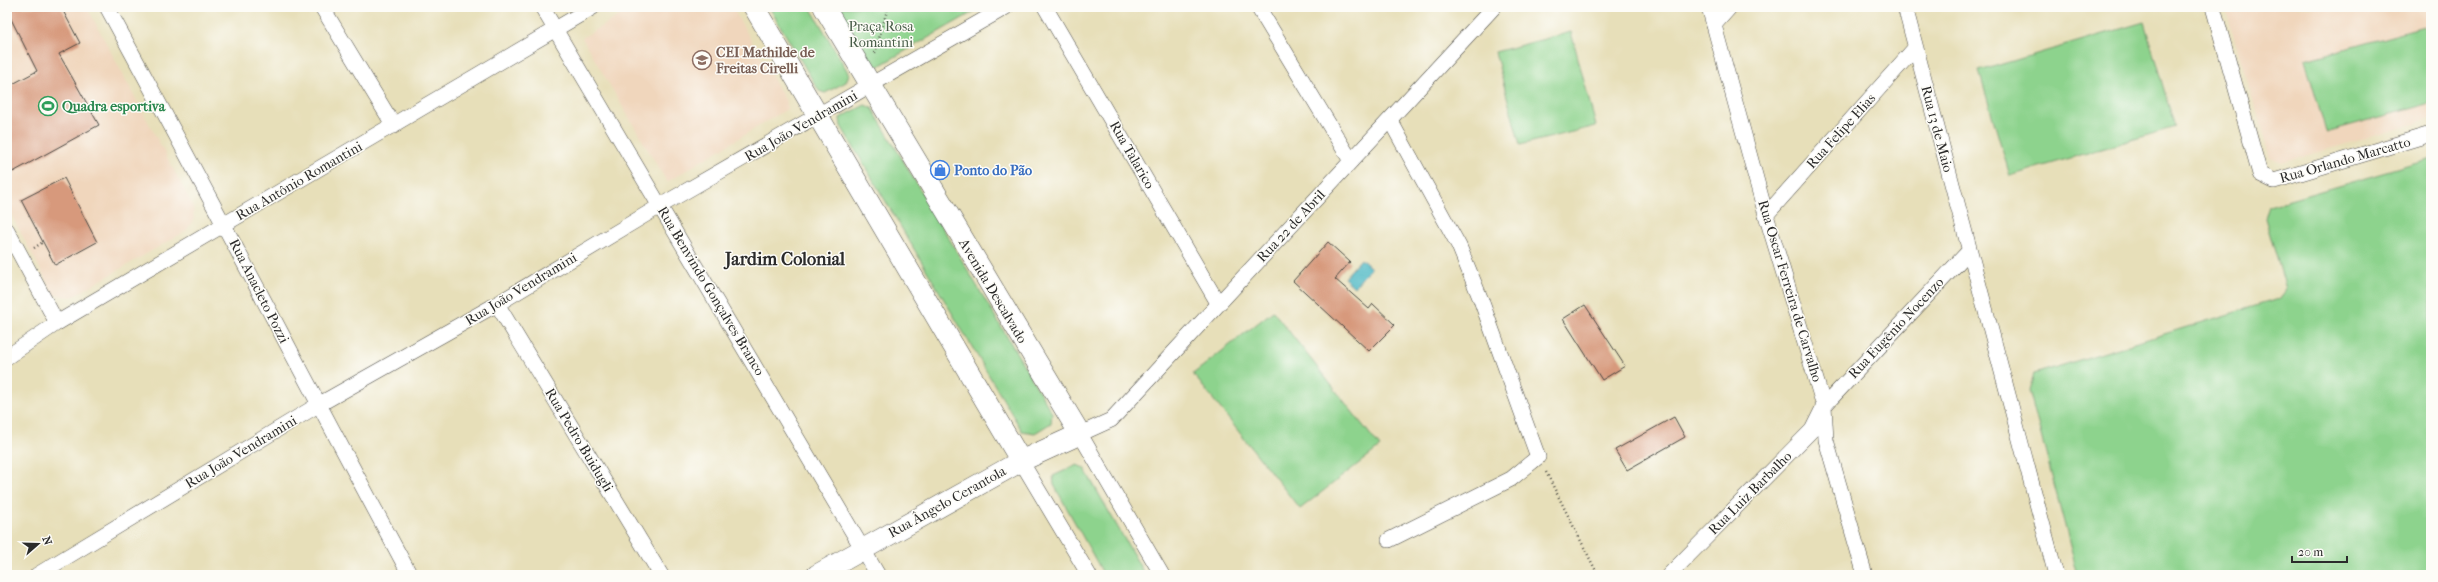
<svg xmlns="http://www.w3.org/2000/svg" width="2438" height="582" font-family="'IM FELL French Canon',serif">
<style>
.built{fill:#f0d6bc}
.green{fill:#8dd38d;stroke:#5c7f5c}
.water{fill:#49b7c4;stroke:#3a7178}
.building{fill:#d7997c}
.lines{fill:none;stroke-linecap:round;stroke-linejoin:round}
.street-casing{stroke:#474640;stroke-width:16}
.secondary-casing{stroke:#474640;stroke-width:22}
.path{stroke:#474640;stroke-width:2.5;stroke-dasharray:1 3;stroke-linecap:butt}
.street{stroke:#fff;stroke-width:15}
.secondary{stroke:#fff;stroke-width:21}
.labels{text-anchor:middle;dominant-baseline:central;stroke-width:3;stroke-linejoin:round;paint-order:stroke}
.park-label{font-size:14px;fill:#485d48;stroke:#fdfcf7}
.education-label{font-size:14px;font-weight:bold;fill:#785e54;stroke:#fdfcf7;text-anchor:start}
.leisure-label{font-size:14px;font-weight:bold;fill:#27864d;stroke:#fdfcf7;text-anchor:start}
.street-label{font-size:14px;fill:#2b2b2b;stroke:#fdfcf7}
.shop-label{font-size:14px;font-weight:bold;fill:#366cbe;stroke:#fdfcf7;text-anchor:start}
.district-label{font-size:18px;font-weight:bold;fill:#2b2b2b;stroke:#fdfcf7}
</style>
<rect width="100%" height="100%" fill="#fdfcf7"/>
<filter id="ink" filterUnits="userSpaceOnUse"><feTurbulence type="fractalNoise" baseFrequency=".025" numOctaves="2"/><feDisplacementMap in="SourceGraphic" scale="8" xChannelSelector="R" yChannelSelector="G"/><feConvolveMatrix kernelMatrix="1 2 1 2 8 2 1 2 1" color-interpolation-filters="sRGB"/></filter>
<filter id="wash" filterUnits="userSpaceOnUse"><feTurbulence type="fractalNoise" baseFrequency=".012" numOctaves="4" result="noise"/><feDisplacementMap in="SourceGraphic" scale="16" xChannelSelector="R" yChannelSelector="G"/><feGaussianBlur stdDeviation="0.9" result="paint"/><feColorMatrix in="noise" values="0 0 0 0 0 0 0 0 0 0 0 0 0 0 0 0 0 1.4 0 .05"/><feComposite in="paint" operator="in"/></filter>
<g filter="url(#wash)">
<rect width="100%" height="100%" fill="#e7dfb9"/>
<!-- built -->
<g class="built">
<path d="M7 7H87L193 206 194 220 186 231 72 297 54 295 7 207Z"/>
<path d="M634 7H732L787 103V109L667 182 582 38Z"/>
<path d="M2225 7H2431V119L2281 163 2270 158Z"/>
</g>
<!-- green -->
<g class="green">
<path d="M769 7H810L849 74 846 82 825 93 819 91Z"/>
<path d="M834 7H982L877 67H871Z"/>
<path d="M2144 22 2175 127 2010 176 1979 71Z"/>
<path d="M2424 27 2431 50V103L2326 132 2305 60Z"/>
<path d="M1571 32 1596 126 1520 145 1495 52Z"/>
<path d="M865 105 872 108 1052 413 1051 423 1035 433 1022 431 841 126 840 118Z"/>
<path d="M2431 159V575H2078L2029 390 2034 374 2278 299 2286 289 2265 218 2269 206Z"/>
<path d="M1273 311 1380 447 1300 509 1193 374Z"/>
<path d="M1077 465 1084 468 1145 575H1104L1054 485 1053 476Z"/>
</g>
<!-- water -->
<path class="water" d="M1361 259 1371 268 1354 287 1344 278Z"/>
<g id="blocks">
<!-- building -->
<g class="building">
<path d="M7 7H61L80 43 59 54 99 125 13 172 7 161V87L37 71 7 11Z"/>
<path d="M64 178 97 242 55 265 21 200Z"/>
<path d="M1328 242 1350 262 1335 279 1369 309 1373 304 1395 325 1369 351 1293 281Z"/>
<path d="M1585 305 1625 366 1602 380 1563 319Z"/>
<path d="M1674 417 1685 437 1627 470 1615 450Z"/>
</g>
</g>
</g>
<g filter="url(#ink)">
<use href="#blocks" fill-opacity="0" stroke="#474640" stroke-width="1"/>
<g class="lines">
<defs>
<g id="street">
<path d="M107 7C210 196 308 386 410 575"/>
<path d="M322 7 394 126"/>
<path d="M542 7 878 575"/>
<path d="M1045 7 1218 303"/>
<path d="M1258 7 1351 161"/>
<path d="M1709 7 1766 215 1824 406 1826 440 1865 575"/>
<path d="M1905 7 2056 575"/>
<path d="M2213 7 2260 174 2274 181 2431 134"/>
<path d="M1714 25 1730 7"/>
<path d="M1766 215 1915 48"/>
<path d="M7 230 57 323"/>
<path d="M497 304 661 575"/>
<path d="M7 357 57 323 593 7"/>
<path d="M1021 461 1089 575"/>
<path d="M1389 540 1511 479 1538 457 1481 300 1459 246 1390 120"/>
<path d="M37 575 318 405 497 304 660 206 1006 7"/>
<path d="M1162 575 1080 434 1111 420 1494 7"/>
<path d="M1669 575 1812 430 1824 406 1969 251"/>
</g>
<g id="secondary">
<path d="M754 7 1021 461"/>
<path d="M817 575 1021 461 1080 434 824 7"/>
</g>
</defs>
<!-- street casing -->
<use href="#street" class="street-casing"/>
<!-- secondary casing -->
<use href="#secondary" class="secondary-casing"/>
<!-- path -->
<g class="path">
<path d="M875 53 888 7"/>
<path d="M34 248 43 242"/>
<path d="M1546 472 1598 575"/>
</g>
<!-- street -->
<use href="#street" class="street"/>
<!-- secondary -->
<use href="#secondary" class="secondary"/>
</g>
</g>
<!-- icons -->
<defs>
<symbol id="school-ring" viewBox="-11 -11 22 22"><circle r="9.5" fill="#fdfcf7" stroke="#8d6e63" stroke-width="1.5"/><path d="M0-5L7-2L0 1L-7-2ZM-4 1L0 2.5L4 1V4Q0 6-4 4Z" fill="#8d6e63"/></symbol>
<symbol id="stadium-ring" viewBox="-11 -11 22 22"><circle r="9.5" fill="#fdfcf7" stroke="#2e9e5b" stroke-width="1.5"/><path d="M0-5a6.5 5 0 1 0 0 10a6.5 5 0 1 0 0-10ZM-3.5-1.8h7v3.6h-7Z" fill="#2e9e5b"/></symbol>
<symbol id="shop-ring" viewBox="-11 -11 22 22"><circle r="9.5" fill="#fdfcf7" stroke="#3f7fe0" stroke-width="1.5"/><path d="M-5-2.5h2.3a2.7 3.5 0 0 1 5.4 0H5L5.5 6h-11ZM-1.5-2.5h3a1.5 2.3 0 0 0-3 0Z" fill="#3f7fe0"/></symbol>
</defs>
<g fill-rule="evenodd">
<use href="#school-ring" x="691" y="49" width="22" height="22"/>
<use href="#stadium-ring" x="37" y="95" width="22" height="22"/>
<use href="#shop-ring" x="929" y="159" width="22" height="22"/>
</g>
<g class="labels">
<!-- park labels -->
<g class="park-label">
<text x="881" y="26">Praça Rosa<tspan x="881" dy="16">Romantini</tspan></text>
</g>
<!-- education labels -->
<g class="education-label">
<text x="716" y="52">CEI Mathilde de<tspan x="716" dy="16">Freitas Cirelli</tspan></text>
</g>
<!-- leisure labels -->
<g class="leisure-label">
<text x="62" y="106">Quadra esportiva</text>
</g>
<!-- street labels -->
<g class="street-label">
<text transform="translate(801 126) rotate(-30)">Rua João Vendramini</text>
<text transform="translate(1937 129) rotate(75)">Rua 13 de Maio</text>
<text transform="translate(1841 131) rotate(-48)">Rua Felipe Elias</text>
<text transform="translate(1132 155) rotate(60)">Rua Talarico</text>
<text transform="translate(2345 160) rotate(-16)">Rua Orlando Marcatto</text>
<text transform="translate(299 181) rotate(-30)">Rua Antônio Romantini</text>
<text transform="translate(1291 226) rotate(-47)">Rua 22 de Abril</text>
<text transform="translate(521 289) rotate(-31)">Rua João Vendramini</text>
<text transform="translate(259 291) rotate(63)">Rua Anacleto Pozzi</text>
<text transform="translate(711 291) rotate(59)">Rua Benvindo Gonçalves Branco</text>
<text transform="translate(993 291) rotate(59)">Avenida Descalvado</text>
<text transform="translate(1790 291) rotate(73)">Rua Oscar Ferreira de Carvalho</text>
<text transform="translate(1896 328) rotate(-47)">Rua Eugênio Nocenzo</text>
<text transform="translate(579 440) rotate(59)">Rua Pedro Buidugli</text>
<text transform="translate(241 452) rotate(-31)">Rua João Vendramini</text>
<text transform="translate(1750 493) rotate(-45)">Rua Luiz Barbalho</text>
<text transform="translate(947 502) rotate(-29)">Rua Ângelo Cerantola</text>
</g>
<!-- shop labels -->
<g class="shop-label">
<text x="954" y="170">Ponto do Pão</text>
</g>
<!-- district labels -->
<g class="district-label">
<text x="785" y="259">Jardim Colonial</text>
</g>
</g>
<!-- margin -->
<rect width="2438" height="582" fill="none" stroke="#fdfcf7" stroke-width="24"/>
<!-- north arrow -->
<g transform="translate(38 544) rotate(70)" stroke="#fdfcf7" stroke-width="3" paint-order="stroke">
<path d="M0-3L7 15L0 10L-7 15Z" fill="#2b2b2b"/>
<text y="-6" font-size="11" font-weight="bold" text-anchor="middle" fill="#2b2b2b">N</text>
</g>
<!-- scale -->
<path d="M2292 556v6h55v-6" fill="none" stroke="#2b2b2b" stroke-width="2"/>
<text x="2298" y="556" font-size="12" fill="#2b2b2b" stroke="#fdfcf7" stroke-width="3" paint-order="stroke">20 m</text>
</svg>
